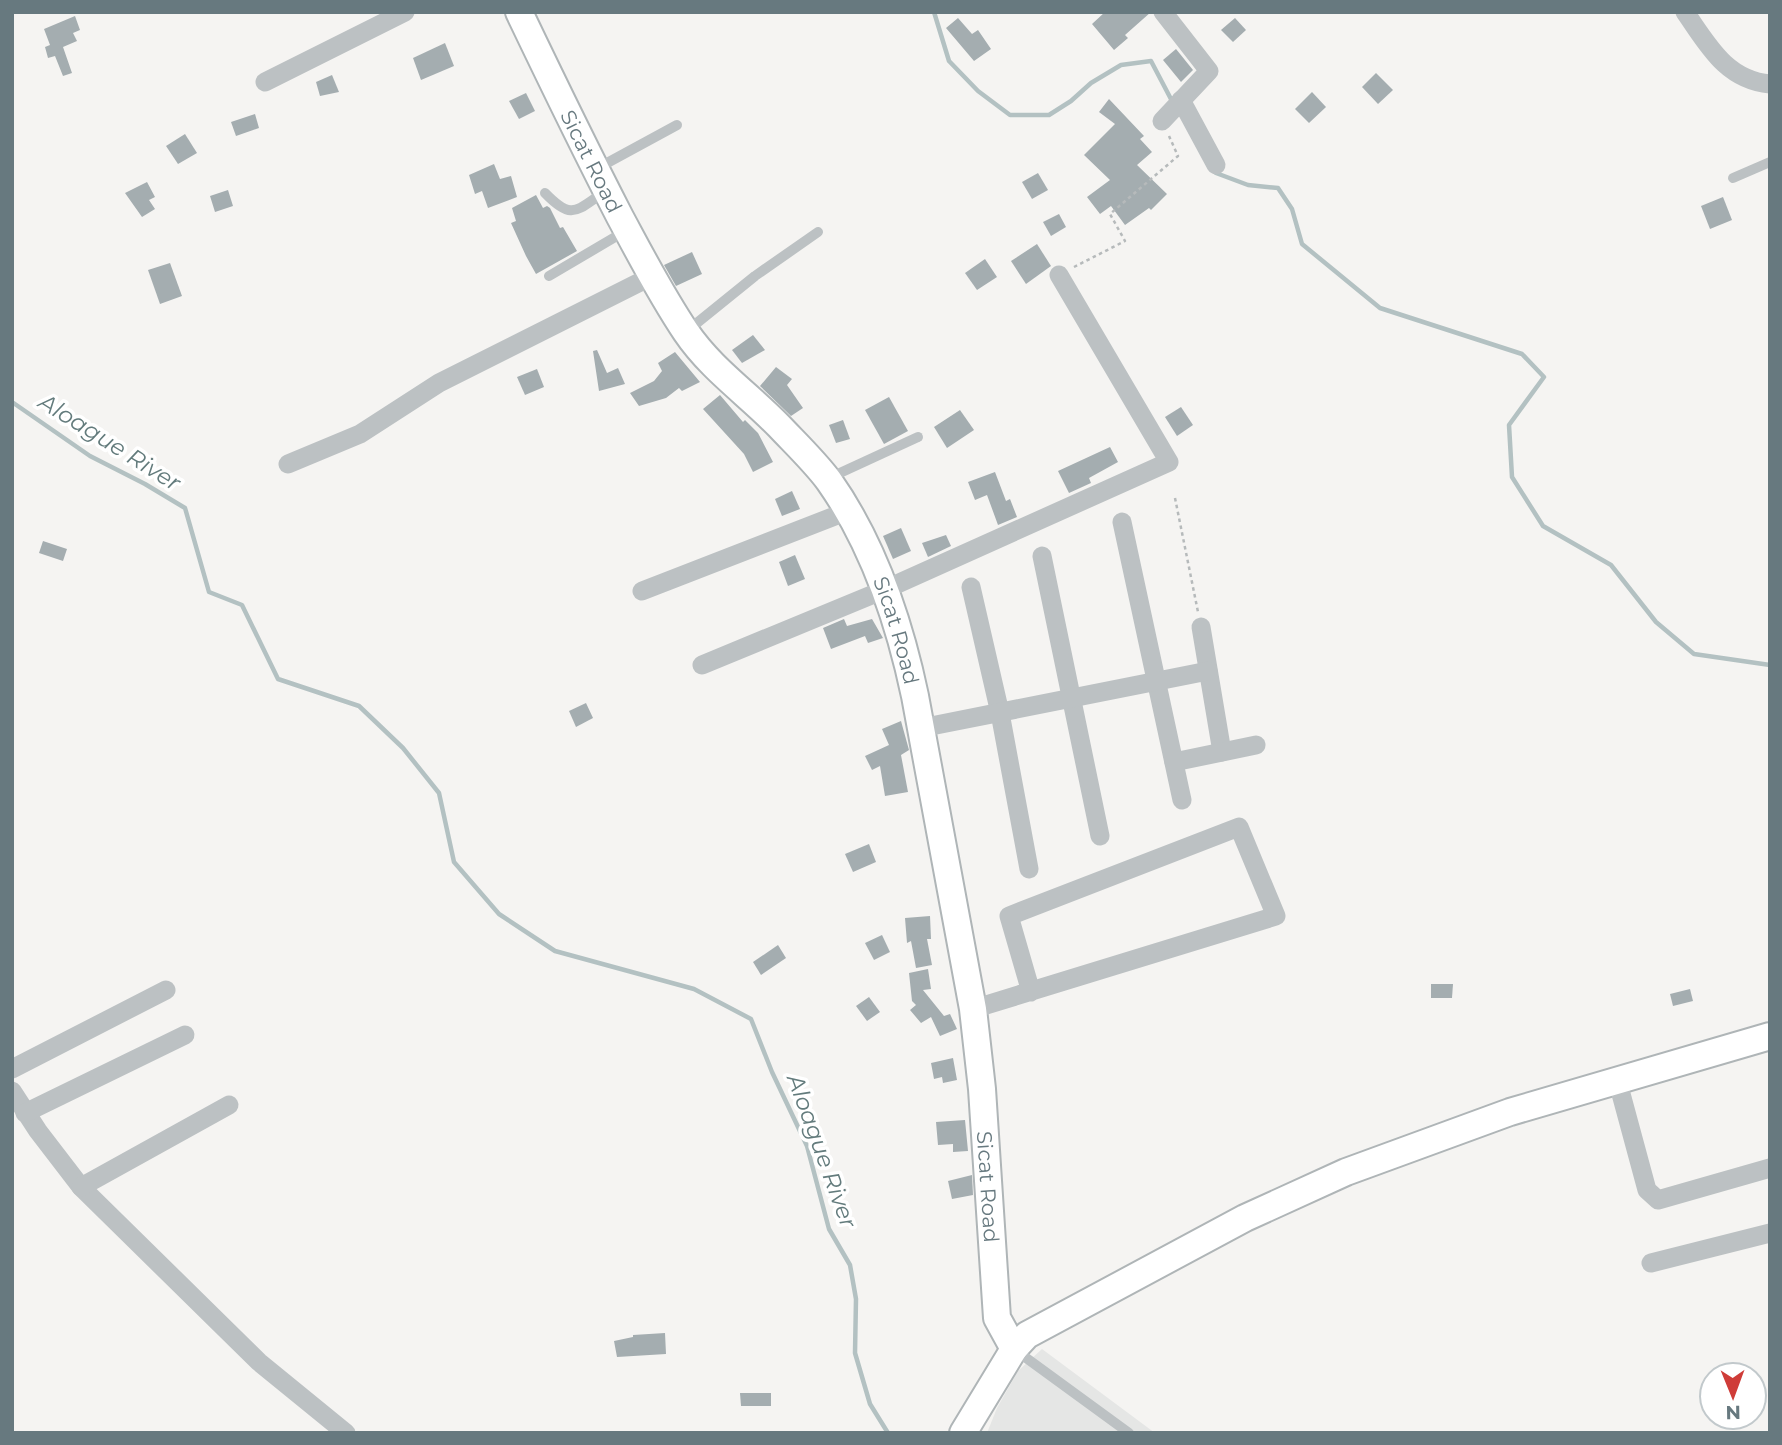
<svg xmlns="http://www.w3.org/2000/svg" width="1782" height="1445" font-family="Montserrat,sans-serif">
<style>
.built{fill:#e5e6e5}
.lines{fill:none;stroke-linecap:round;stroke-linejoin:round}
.stream{stroke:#b3c1c2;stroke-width:4.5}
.building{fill:#a4adb0}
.secondary-casing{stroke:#afb5b7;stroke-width:30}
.path{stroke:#b6babb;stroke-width:2.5;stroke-dasharray:3.5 3.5;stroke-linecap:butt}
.lane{stroke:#bcc1c3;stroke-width:10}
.street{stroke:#bcc1c3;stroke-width:19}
.secondary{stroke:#fff;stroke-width:26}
.labels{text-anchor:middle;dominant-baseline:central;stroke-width:7;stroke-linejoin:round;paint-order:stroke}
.street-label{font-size:21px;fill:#67797f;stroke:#fff}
.water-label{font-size:23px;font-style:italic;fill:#637b7c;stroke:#fff}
</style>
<rect width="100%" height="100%" fill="#f5f4f2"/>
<!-- built -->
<path class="built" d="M1042 1349 1155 1433H987L997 1408 1018 1371Z"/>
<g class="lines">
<!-- stream -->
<g class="stream">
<path d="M934 12 949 61 978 91 1010 115H1049L1071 101 1091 83 1121 65 1151 61 1172 101"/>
<path d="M1216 173 1248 185 1278 188 1292 209 1302 244 1380 308 1522 354 1544 377 1509 425 1512 477 1543 526 1611 565 1656 622 1694 654 1770 665"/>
<path d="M12 402 90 456 145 484 185 508 209 592 242 605 278 679 359 706 403 748 439 793 454 862 499 914 555 951 694 989 751 1019 772 1072 807 1146 829 1229 850 1265 856 1299 855 1353 870 1404 888 1433"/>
</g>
</g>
<!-- building -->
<g class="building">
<path d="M1105 12H1151L1125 35 1128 38 1114 50 1092 24Z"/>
<path d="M75 16 80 30 73 33 77 41 63 47 72 73 63 76 55 56 48 58 45 47 50 45 44 29Z"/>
<path d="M958 18 972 34 978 30 991 49 974 61 946 28Z"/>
<path d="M1235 18 1246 30 1233 42 1221 30Z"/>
<path d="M445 43 454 66 421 80 413 58Z"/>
<path d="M1176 49 1193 70 1181 82 1163 60Z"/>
<path d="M1376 73 1393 90 1378 104 1362 87Z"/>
<path d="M332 75 339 92 320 96 316 82Z"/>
<path d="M1312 92 1326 107 1309 123 1295 109Z"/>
<path d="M526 93 535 111 519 119 509 101Z"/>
<path d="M1109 99 1144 136 1140 139 1152 152 1137 165 1167 194 1151 210 1149 208 1125 225 1111 206 1100 214 1087 197 1110 180 1084 155 1115 124 1099 112Z"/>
<path d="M255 114 259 128 236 136 231 122Z"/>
<path d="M185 134 197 153 178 164 166 146Z"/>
<path d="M494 164 500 179 511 176 517 197 488 208 482 191 475 194 469 175Z"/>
<path d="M1038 173 1048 190 1032 199 1022 182Z"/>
<path d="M147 182 155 197 149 200 155 209 142 217 125 193Z"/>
<path d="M228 190 233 206 215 212 210 196Z"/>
<path d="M536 195 543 208 547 206 550 208 560 228 563 227 577 251 536 274 526 256 511 223 516 221 512 208Z"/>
<path d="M1723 197 1732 220 1710 229 1701 206Z"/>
<path d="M1059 214 1066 227 1051 236 1043 222Z"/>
<path d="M1037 244 1051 266 1026 284 1011 261Z"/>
<path d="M692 252 702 274 676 286 664 265Z"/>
<path d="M985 259 997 277 977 290 965 273Z"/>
<path d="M170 263 182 296 160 304 148 270Z"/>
<path d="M753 335 765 350 742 363 732 350Z"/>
<path d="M597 350 607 373 618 368 625 384 599 391 593 351Z"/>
<path d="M675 352 700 382 682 391 679 388 666 398 639 406 630 393 654 381 662 371 658 363Z"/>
<path d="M776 367 792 379 787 385 803 408 791 416 760 386Z"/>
<path d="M537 369 544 387 525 395 517 377Z"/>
<path d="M720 395 743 422 745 420 758 433 773 462 753 472 744 454 703 409Z"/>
<path d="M889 397 908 431 884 444 865 410Z"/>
<path d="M1181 407 1193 425 1177 436 1165 417Z"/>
<path d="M960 410 974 430 947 448 934 427Z"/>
<path d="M843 420 850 439 836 443 829 425Z"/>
<path d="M1110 447 1118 462 1089 478 1091 483 1069 493 1058 471Z"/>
<path d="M995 472 1006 501 1010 499 1017 517 998 525 987 495 975 500 968 482Z"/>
<path d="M792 491 800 509 782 516 775 499Z"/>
<path d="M901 528 911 551 893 559 883 536Z"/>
<path d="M946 535 951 546 928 557 922 543Z"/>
<path d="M43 541 67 549 63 561 39 553Z"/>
<path d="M795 555 805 579 788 586 779 562Z"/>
<path d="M844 619 847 626 872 619 883 638 868 643 865 636 831 649 823 628Z"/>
<path d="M586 703 593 718 576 727 569 711Z"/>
<path d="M901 721 909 750 901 755 908 792 885 796 880 766 872 770 865 756 889 745 882 729Z"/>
<path d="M869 844 876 862 853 872 845 854Z"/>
<path d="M930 916 931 939H927L932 965 916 968 911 941 907 943 905 918Z"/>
<path d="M882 935 890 952 874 960 865 943Z"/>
<path d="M778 945 786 958 761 975 753 962Z"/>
<path d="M928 969 931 989 923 990 944 1016 950 1014 957 1029 940 1036 931 1017 921 1023 910 1010 916 1005 912 1001 909 973Z"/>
<path d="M1431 984H1453L1452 998H1431Z"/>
<path d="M1690 989 1693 1001 1673 1006 1670 994Z"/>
<path d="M869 997 880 1012 867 1021 856 1006Z"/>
<path d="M953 1058 957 1080 943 1083 942 1077 934 1079 931 1063Z"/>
<path d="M965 1120 968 1151 953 1152V1144L938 1145 936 1122Z"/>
<path d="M972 1175 973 1195 952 1199 948 1181Z"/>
<path d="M665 1333 666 1354 617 1357 614 1341 633 1337V1335Z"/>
<path d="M740 1393H771V1406H741Z"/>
</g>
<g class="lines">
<defs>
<g id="secondary">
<path id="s1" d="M519 12C552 81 585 149 620 217 641 256 661 295 686 332 711 369 748 394 779 426 795 443 815 462 829 481 874 545 899 620 915 696L973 1009 982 1089 997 1318 1014 1349"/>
<path d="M963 1433 1014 1349 1027 1335 1245 1218 1346 1172 1510 1112 1770 1036"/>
</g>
</defs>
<!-- secondary casing -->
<use href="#secondary" class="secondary-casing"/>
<!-- path -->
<g class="path">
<path d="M1074 267 1125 241 1110 214 1178 156 1169 136"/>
<path d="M1175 498 1198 612"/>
</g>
<!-- lane -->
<g class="lane">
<path d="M596 169 677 125"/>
<path d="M1733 178 1770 162"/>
<path d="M545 193C573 222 576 210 606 191"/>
<path d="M549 276 627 230"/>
<path d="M687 331 755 276 818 232"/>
<path d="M829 478 918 437"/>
<path d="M1014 1349 1129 1433"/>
</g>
<!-- street -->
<g class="street">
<path d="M1685 12C1708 45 1726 80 1770 84"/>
<path d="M265 82 405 12"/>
<path d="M1181 100 1216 165"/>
<path d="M1162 121 1209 71 1163 12"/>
<path d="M288 464 360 434 439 383 652 276"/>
<path d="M1122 522 1182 800"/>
<path d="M1042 556 1100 836"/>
<path d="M971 587 1000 713 1029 869"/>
<path d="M642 591 848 511"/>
<path d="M1201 627 1222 752"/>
<path d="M702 665 886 589 1169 462 1059 275"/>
<path d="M921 728 1208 671"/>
<path d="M1174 762 1256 745"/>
<path d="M973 1009 1276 916 1239 827 1009 916 1031 992"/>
<path d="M12 1069 166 990"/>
<path d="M1617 1079 1647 1190 1658 1200 1770 1168"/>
<path d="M12 1091 38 1131 81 1187 259 1362 346 1433"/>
<path d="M25 1113 185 1035"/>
<path d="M81 1187 229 1105"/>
<path d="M1651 1263 1770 1233"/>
</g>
<!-- secondary -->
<use href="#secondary" class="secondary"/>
</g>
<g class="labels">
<!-- street labels -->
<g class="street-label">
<text stroke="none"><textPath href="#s1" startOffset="166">Sicat Road</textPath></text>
<text stroke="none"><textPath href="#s1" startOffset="733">Sicat Road</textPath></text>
<text stroke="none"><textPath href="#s1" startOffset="1298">Sicat Road</textPath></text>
</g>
<!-- water labels -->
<g class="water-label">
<text transform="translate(110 442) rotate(32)">Aloague River</text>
<text transform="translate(822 1151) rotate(70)">Aloague River</text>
</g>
</g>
<!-- border -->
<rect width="1782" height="1445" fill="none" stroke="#67797f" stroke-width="28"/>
<!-- north arrow -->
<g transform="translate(1733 1396) rotate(179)"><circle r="33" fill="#ffffff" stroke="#c2c9cc" stroke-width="2"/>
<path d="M0-5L12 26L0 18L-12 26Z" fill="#cf3c38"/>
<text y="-10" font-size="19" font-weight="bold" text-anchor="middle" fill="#67797f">N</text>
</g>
</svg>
